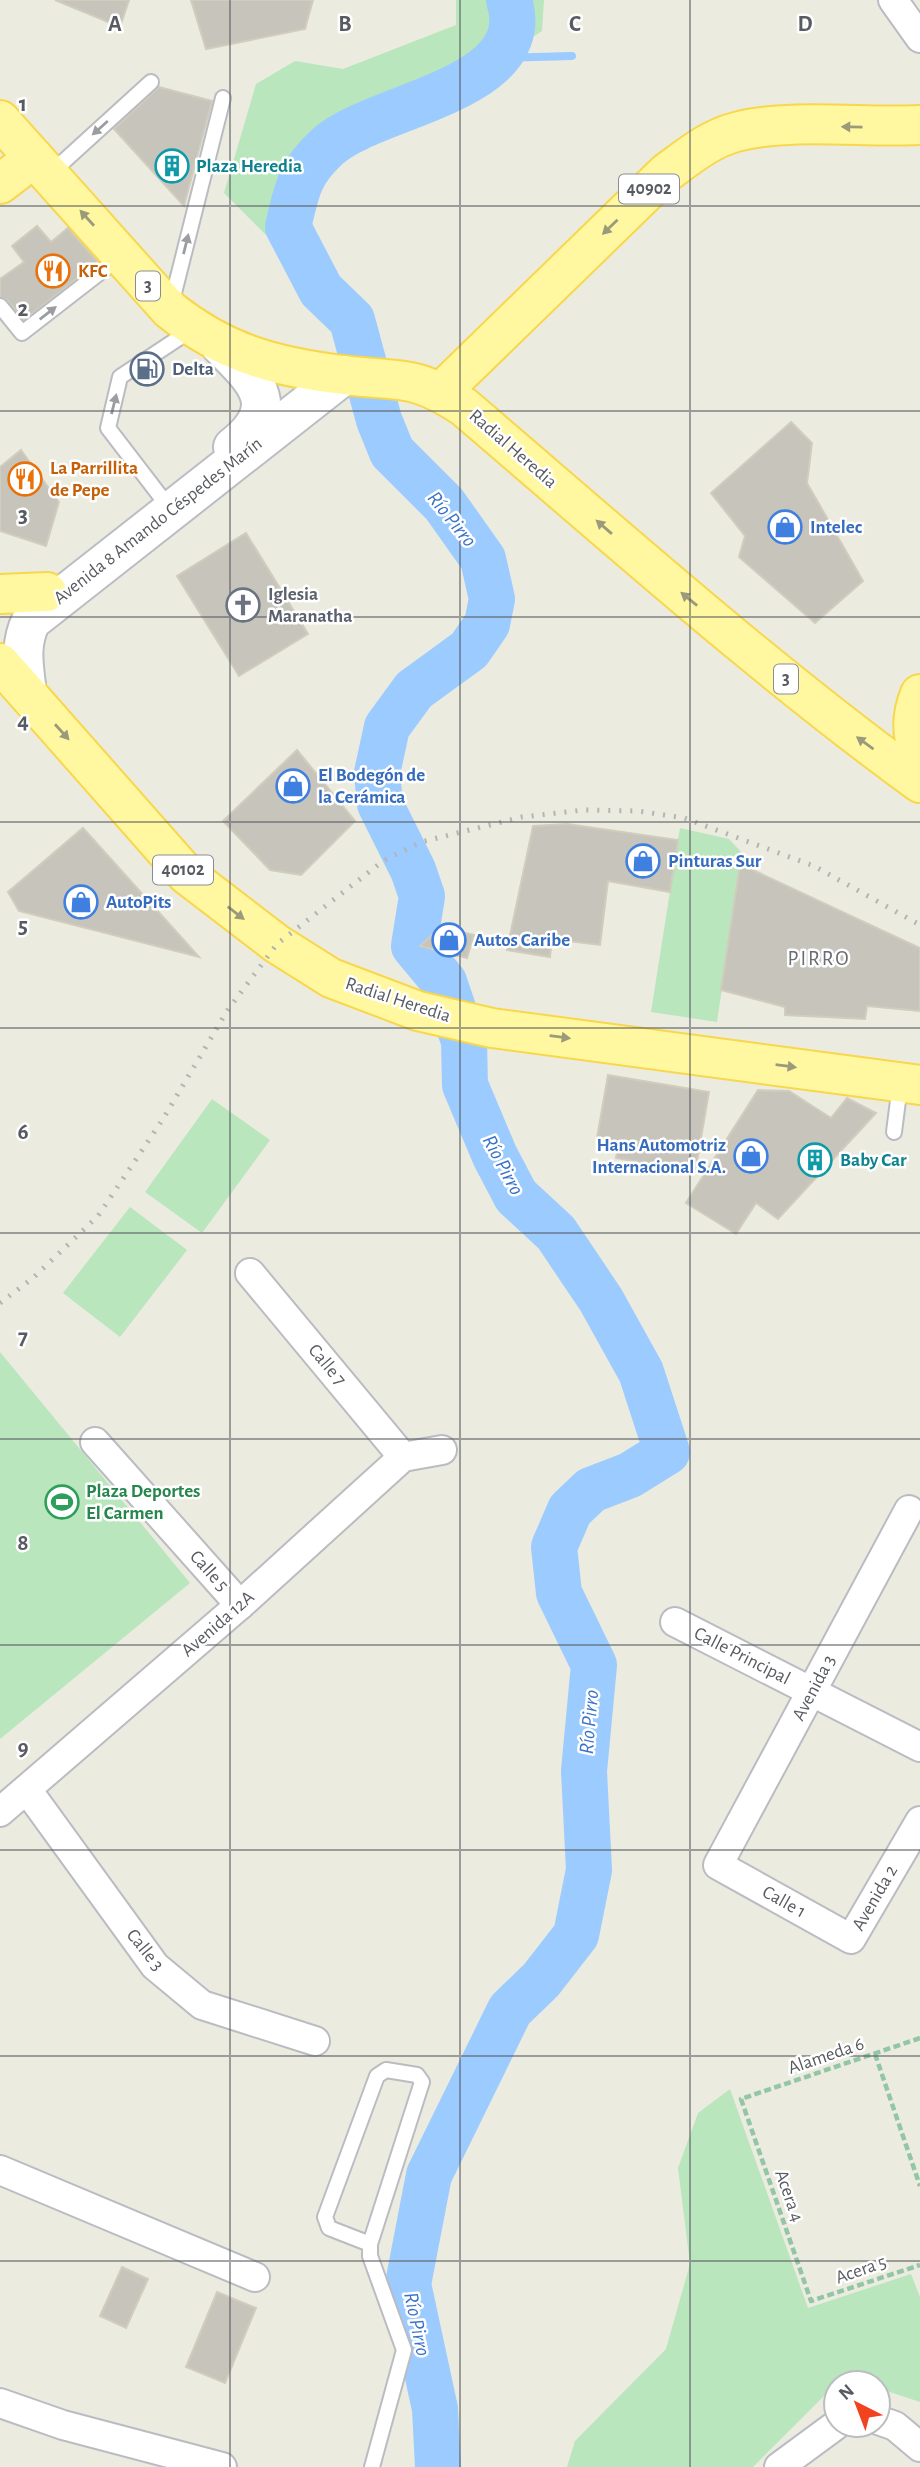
<svg xmlns="http://www.w3.org/2000/svg" width="920" height="2467" font-family="'Alegreya Sans',sans-serif">
<style>
.green{fill:#b9e6bd}
.lines{fill:none;stroke-linecap:round;stroke-linejoin:round}
.stream{stroke:#9ccbff;stroke-width:8}
.river{stroke:#9ccbff;stroke-width:46}
.building{fill:#c7c4bc;stroke:#d1cdbd;stroke-width:2}
.lane-casing{stroke:#babcc2;stroke-width:18}
.street-casing{stroke:#babcc2;stroke-width:32}
.secondary-casing{stroke:#babdc4;stroke-width:42}
.primary-casing{stroke:#f8d74c;stroke-width:42}
.path{stroke:#92c6a6;stroke-width:4.5;stroke-dasharray:7 3.5;stroke-linecap:butt}
.lane{stroke:#fff;stroke-width:14}
.street{stroke:#fff;stroke-width:28}
.secondary{stroke:#fff;stroke-width:38}
.primary{stroke:#fff8a1;stroke-width:38}
.rail{stroke:#b3b4b4;stroke-width:5;stroke-dasharray:2 9;stroke-linecap:butt}
.oneway{fill:#9b9a7b}
.oneway2{fill:#9b9da0}
.grid{fill:none;stroke:#585b61;stroke-width:2;stroke-opacity:0.55}
.labels{text-anchor:middle;dominant-baseline:central;stroke-width:5;stroke-linejoin:round;paint-order:stroke}
.shield{fill:#fff;stroke:#8a8c90;stroke-width:2}
.shield-label{font-size:18px;font-weight:bold;fill:#585b61}
.culture-label{font-size:19px;font-weight:bold;fill:#0d838f;stroke:#fff;text-anchor:start}
.food-label{font-size:19px;font-weight:bold;fill:#c56008;stroke:#fff;text-anchor:start}
.service-label{font-size:19px;font-weight:bold;fill:#4e5e75;stroke:#fff;text-anchor:start}
.street-label{font-size:19px;fill:#585b61;stroke:#fff}
.shop-label{font-size:19px;font-weight:bold;fill:#366cbe;stroke:#fff;text-anchor:start}
.worship-label{font-size:19px;font-weight:bold;fill:#5b616d;stroke:#fff;text-anchor:start}
.leisure-label{font-size:19px;font-weight:bold;fill:#27864d;stroke:#fff;text-anchor:start}
.water-label{font-size:21px;font-style:italic;fill:#3a73c8;stroke:#fff}
.neighbourhood-label{font-size:21px;letter-spacing:2px;fill:#696d73;stroke:#fff}
.grid-label{font-size:23px;text-anchor:middle;font-weight:bold;fill:#585b61;stroke:#fff;stroke-width:5;stroke-linejoin:round;paint-order:stroke}
</style>
<rect width="100%" height="100%" fill="#ecebdf"/>
<!-- green -->
<g class="green">
<path d="M456 0H544L542 31 448 92 376 120 328 146 299 178 288 227 321 290 224 193 256 84 295 61 343 69 456 25Z"/>
<path d="M680 828 729 839 742 853 717 1022 651 1012Z"/>
<path d="M212 1099 270 1140 202 1233 145 1192Z"/>
<path d="M130 1207 187 1250 120 1337 63 1293Z"/>
<path d="M0 1352 190 1583 0 1739Z"/>
<path d="M730 2089 808 2308 911 2274 920 2297V2402L878 2388V2383H836V2391L828 2392 753 2467H567L575 2441 666 2349 690 2264 678 2168 698 2113Z"/>
</g>
<g class="lines">
<!-- stream -->
<path class="stream" d="M500 58 572 56"/>
<!-- river -->
<path class="river" d="M438 2467 435 2409 408 2284 429 2175 510 2010 541 1980 576 1935 589 1870 584 1771 594 1665 559 1593 554 1547 570 1510 591 1490 630 1475 667 1452 641 1372 601 1300 556 1233 516 1196 495 1156 465 1085 464 1041 444 982 414 946 422 896 413 870 380 804 377 773 387 727 414 690 469 650 487 624 492 599 483 559 444 504 392 452 379 420 352 320 321 290 288 227C297 190 298 174 327 147 373 104 538 91 509 0"/>
</g>
<!-- building -->
<g class="building">
<path d="M55 0H129L120 27Z"/>
<path d="M191 0H313L305 29 206 49Z"/>
<path d="M159 87 212 101 184 206 114 129Z"/>
<path d="M37 226 51 242 68 228 98 262 24 320 7 300 0 297V279L24 262 12 246Z"/>
<path d="M791 422 812 443 807 483 863 581 815 623 739 557 745 536 711 493Z"/>
<path d="M21 450 59 502 46 546 0 531V467Z"/>
<path d="M246 533 308 634 239 676 177 576Z"/>
<path d="M297 750 355 821 301 875 270 870 223 821Z"/>
<path d="M567 824 678 840 670 892 608 881 600 945 552 939 550 957 507 950 533 826Z"/>
<path d="M83 828 199 957 19 911 8 892Z"/>
<path d="M740 864 920 948V1011L867 1006 865 1019 785 1015V1007L721 990Z"/>
<path d="M441 927 474 935 467 958 420 946Z"/>
<path d="M608 1075 709 1092 695 1172 616 1158 619 1142 597 1138Z"/>
<path d="M758 1090 789 1091 831 1118 847 1098 876 1113 778 1219 756 1203 736 1234 686 1203Z"/>
<path d="M122 2267 148 2279 126 2328 100 2316Z"/>
<path d="M217 2292 256 2308 225 2383 186 2367Z"/>
</g>
<g class="lines">
<defs>
<g id="lane">
<path d="M51 173 151 82"/>
<path d="M171 305 223 98"/>
<path d="M0 306 22 333 120 257"/>
<path d="M164 501 108 428 120 377 191 330"/>
<path d="M894 1132 900 1085"/>
<path d="M370 2244 329 2228 325 2217 377 2076 386 2070 417 2075 422 2082 370 2244V2256L404 2350 372 2467"/>
</g>
<g id="street">
<path d="M893 0 920 38"/>
<path d="M250 1273 403 1457"/>
<path d="M95 1442 240 1605"/>
<path d="M909 1510 718 1865 851 1939 920 1821"/>
<path d="M675 1622 920 1747"/>
<path d="M28 1791 155 1966 202 2005 315 2041"/>
<path d="M0 1812 240 1605 403 1457 442 1450"/>
<path d="M0 2170 255 2277"/>
<path d="M0 2403 63 2425 222 2467"/>
<path d="M878 2420 895 2426 920 2447"/>
<path d="M779 2467 836 2425"/>
</g>
<g id="secondary">
<path d="M220 345C257 382 284 407 233 447"/>
<path d="M27 693C24 667 19 645 31 621L344 375"/>
</g>
<g id="primary">
<path d="M0 120 170 310C224 353 275 367 343 375 399 382 412 373 464 407 614 535 761 667 920 783"/>
<path d="M0 184 34 158"/>
<path d="M441 392 666 173C688 157 709 139 736 132 786 118 865 128 920 125"/>
<path d="M0 594 47 592"/>
<path d="M0 663 187 875 277 944 331 978 418 1011 492 1028 920 1085"/>
<path d="M920 694C911 716 911 734 920 757"/>
</g>
</defs>
<!-- lane casing -->
<use href="#lane" class="lane-casing"/>
<!-- street casing -->
<use href="#street" class="street-casing"/>
<!-- secondary casing -->
<use href="#secondary" class="secondary-casing"/>
<!-- primary casing -->
<use href="#primary" class="primary-casing"/>
<!-- path -->
<g class="path">
<path d="M920 2038 741 2099 811 2301 920 2265"/>
<path d="M875 2054 920 2186"/>
</g>
<!-- lane -->
<use href="#lane" class="lane"/>
<!-- street -->
<use href="#street" class="street"/>
<!-- secondary -->
<use href="#secondary" class="secondary"/>
<!-- primary -->
<use href="#primary" class="primary"/>
<!-- rail -->
<path class="rail" d="M0 1303 33 1278 98 1216 163 1119 227 1011 277 944 383 861 421 842 522 817 583 810 638 811 684 818 814 866 920 925"/>
</g>
<!-- one-way arrows -->
<defs><path id="oneway-solid" d="M-6-.8H1V-3.2L6.5 0L1 3.2V.8H-6Z" transform="scale(1.75)"/></defs>
<g class="oneway">
<use href="#oneway-solid" transform="translate(852 127) rotate(-179)"/>
<use href="#oneway-solid" transform="translate(87 218) rotate(-132)"/>
<use href="#oneway-solid" transform="translate(610 227) rotate(136)"/>
<use href="#oneway-solid" transform="translate(604 527) rotate(-139)"/>
<use href="#oneway-solid" transform="translate(689 599) rotate(-141)"/>
<use href="#oneway-solid" transform="translate(62 732) rotate(48)"/>
<use href="#oneway-solid" transform="translate(865 743) rotate(-144)"/>
<use href="#oneway-solid" transform="translate(236 913) rotate(38)"/>
<use href="#oneway-solid" transform="translate(560 1037) rotate(7)"/>
<use href="#oneway-solid" transform="translate(786 1066) rotate(7)"/>
</g>
<g class="oneway2">
<use href="#oneway-solid" transform="translate(100 128) rotate(138)"/>
<use href="#oneway-solid" transform="translate(186 244) rotate(-76)"/>
<use href="#oneway-solid" transform="translate(48 313) rotate(-38)"/>
<use href="#oneway-solid" transform="translate(114 404) rotate(-76)"/>
</g>
<!-- grid -->
<path class="grid" d="M230 0V2467M460 0V2467M690 0V2467M0 206H920M0 411H920M0 617H920M0 822H920M0 1028H920M0 1233H920M0 1439H920M0 1645H920M0 1850H920M0 2056H920M0 2261H920"/>
<!-- icons -->
<defs>
<symbol id="building-ring" viewBox="-11 -11 22 22"><circle r="9.5" fill="#fff" stroke="#0f9aa8" stroke-width="1.5"/><path d="M-4-6H4V6H1V3H-1V6H-4ZM-2.5-4.3h1.7v1.8h-1.7ZM.8-4.3h1.7v1.8H.8ZM-2.5-1h1.7V.8h-1.7ZM.8-1h1.7V.8H.8Z" fill="#0f9aa8"/></symbol>
<symbol id="restaurant-ring" viewBox="-11 -11 22 22"><circle r="9.5" fill="#fff" stroke="#e8710a" stroke-width="1.5"/><path d="M-5-6h1v4h1v-4h1v4h1v-4h1v5L-1.5 .5V6h-2V.5L-5-1ZM5-6V6H3V1.5H1.5Q1.5-4 5-6Z" fill="#e8710a"/></symbol>
<symbol id="fuel-ring" viewBox="-11 -11 22 22"><circle r="9.5" fill="#fff" stroke="#5c6f8a" stroke-width="1.5"/><path d="M-5.5-6h7V0h2V4h1.3V-2.5L3-4.5l.8-.8L6-3V5H2.5V1h-1V6h-7ZM-4.2-4.7v3.2H.2V-4.7Z" fill="#5c6f8a"/></symbol>
<symbol id="shop-ring" viewBox="-11 -11 22 22"><circle r="9.5" fill="#fff" stroke="#3f7fe0" stroke-width="1.5"/><path d="M-5-2.5h2.3a2.7 3.5 0 0 1 5.4 0H5L5.5 6h-11ZM-1.5-2.5h3a1.5 2.3 0 0 0-3 0Z" fill="#3f7fe0"/></symbol>
<symbol id="church-ring" viewBox="-11 -11 22 22"><circle r="9.5" fill="#fff" stroke="#6b7280" stroke-width="1.5"/><path d="M-1.2-6h2.4v3.5h3.3v2.4h-3.3V6h-2.4V-.1h-3.3v-2.4h3.3Z" fill="#6b7280"/></symbol>
<symbol id="stadium-ring" viewBox="-11 -11 22 22"><circle r="9.5" fill="#fff" stroke="#2e9e5b" stroke-width="1.5"/><path d="M0-5a6.5 5 0 1 0 0 10a6.5 5 0 1 0 0-10ZM-3.5-1.8h7v3.6h-7Z" fill="#2e9e5b"/></symbol>
</defs>
<g fill-rule="evenodd">
<use href="#building-ring" x="153" y="147" width="38" height="38"/>
<use href="#restaurant-ring" x="34" y="252" width="38" height="38"/>
<use href="#fuel-ring" x="128" y="350" width="38" height="38"/>
<use href="#restaurant-ring" x="6" y="460" width="38" height="38"/>
<use href="#shop-ring" x="766" y="508" width="38" height="38"/>
<use href="#church-ring" x="224" y="586" width="38" height="38"/>
<use href="#shop-ring" x="274" y="767" width="38" height="38"/>
<use href="#shop-ring" x="624" y="842" width="38" height="38"/>
<use href="#shop-ring" x="62" y="883" width="38" height="38"/>
<use href="#shop-ring" x="430" y="921" width="38" height="38"/>
<use href="#shop-ring" x="732" y="1137" width="38" height="38"/>
<use href="#building-ring" x="796" y="1141" width="38" height="38"/>
<use href="#stadium-ring" x="43" y="1483" width="38" height="38"/>
</g>
<g class="labels">
<!-- shield labels -->
<g class="shield">
<rect x="619" y="174.5" width="60" height="29" rx="5"/>
<rect x="136" y="271.5" width="24" height="29" rx="5"/>
<rect x="774" y="664.5" width="24" height="29" rx="5"/>
<rect x="153" y="855.5" width="60" height="29" rx="5"/>
</g>
<g class="shield-label">
<text x="649" y="189">40902</text>
<text x="148" y="286">3</text>
<text x="786" y="679">3</text>
<text x="183" y="870">40102</text>
</g>
<!-- culture labels -->
<g class="culture-label">
<text x="196" y="166">Plaza Heredia</text>
<text x="840" y="1160">Baby Car</text>
</g>
<!-- food labels -->
<g class="food-label">
<text x="78" y="271">KFC</text>
<text x="50" y="468">La Parrillita<tspan x="50" dy="22">de Pepe</tspan></text>
</g>
<!-- service labels -->
<g class="service-label">
<text x="172" y="369">Delta</text>
</g>
<!-- street labels -->
<g class="street-label">
<text transform="translate(513 449) rotate(41)">Radial Heredia</text>
<text transform="translate(158 521) rotate(-38)">Avenida 8 Amando Céspedes Marín</text>
<text transform="translate(398 1000) rotate(18)">Radial Heredia</text>
<text transform="translate(327 1365) rotate(50)">Calle 7</text>
<text transform="translate(209 1571) rotate(48)">Calle 5</text>
<text transform="translate(218 1624) rotate(-41)">Avenida 12A</text>
<text transform="translate(742 1656) rotate(27)">Calle Principal</text>
<text transform="translate(814 1688) rotate(-62)">Avenida 3</text>
<text transform="translate(875 1898) rotate(-60)">Avenida 2</text>
<text transform="translate(784 1902) rotate(29)">Calle 1</text>
<text transform="translate(145 1950) rotate(51)">Calle 3</text>
<text transform="translate(826 2056) rotate(-19)">Alameda 6</text>
<text transform="translate(789 2196) rotate(71)">Acera 4</text>
<text transform="translate(861 2270) rotate(-19)">Acera 5</text>
</g>
<!-- shop labels -->
<g class="shop-label">
<text x="810" y="527">Intelec</text>
<text x="318" y="775">El Bodegón de<tspan x="318" dy="22">la Cerámica</tspan></text>
<text x="668" y="861">Pinturas Sur</text>
<text x="106" y="902">AutoPits</text>
<text x="474" y="940">Autos Caribe</text>
<text x="726" y="1145" text-anchor="end">Hans Automotriz<tspan x="726" dy="22">Internacional S.A.</tspan></text>
</g>
<!-- worship labels -->
<g class="worship-label">
<text x="268" y="594">Iglesia<tspan x="268" dy="22">Maranatha</tspan></text>
</g>
<!-- leisure labels -->
<g class="leisure-label">
<text x="86" y="1491">Plaza Deportes<tspan x="86" dy="22">El Carmen</tspan></text>
</g>
<!-- water labels -->
<g class="water-label">
<text transform="translate(452 519) rotate(51)">Río Pirro</text>
<text transform="translate(503 1165) rotate(62)">Río Pirro</text>
<text transform="translate(589 1722) rotate(-85)">Río Pirro</text>
<text transform="translate(417 2324) rotate(78)">Río Pirro</text>
</g>
<!-- neighbourhood labels -->
<g class="neighbourhood-label">
<text x="819" y="958">PIRRO</text>
</g>
</g>
<g class="grid-label">
<text x="115" y="31">A</text>
<text x="345" y="31">B</text>
<text x="575" y="31">C</text>
<text x="805" y="31">D</text>
<text x="23" y="111">1</text>
<text x="23" y="316">2</text>
<text x="23" y="522">3</text>
<text x="23" y="728">4</text>
<text x="23" y="933">5</text>
<text x="23" y="1139">6</text>
<text x="23" y="1344">7</text>
<text x="23" y="1550">8</text>
<text x="23" y="1755">9</text>
</g>
<!-- north arrow -->
<g transform="translate(857 2404) rotate(318)"><circle r="33" fill="#ffffff" stroke="#bcbdc0" stroke-width="2"/>
<path d="M0-5L12 26L0 18L-12 26Z" fill="#f24220"/>
<text y="-10" font-size="19" font-weight="bold" text-anchor="middle" fill="#585b61">N</text>
</g>
</svg>
